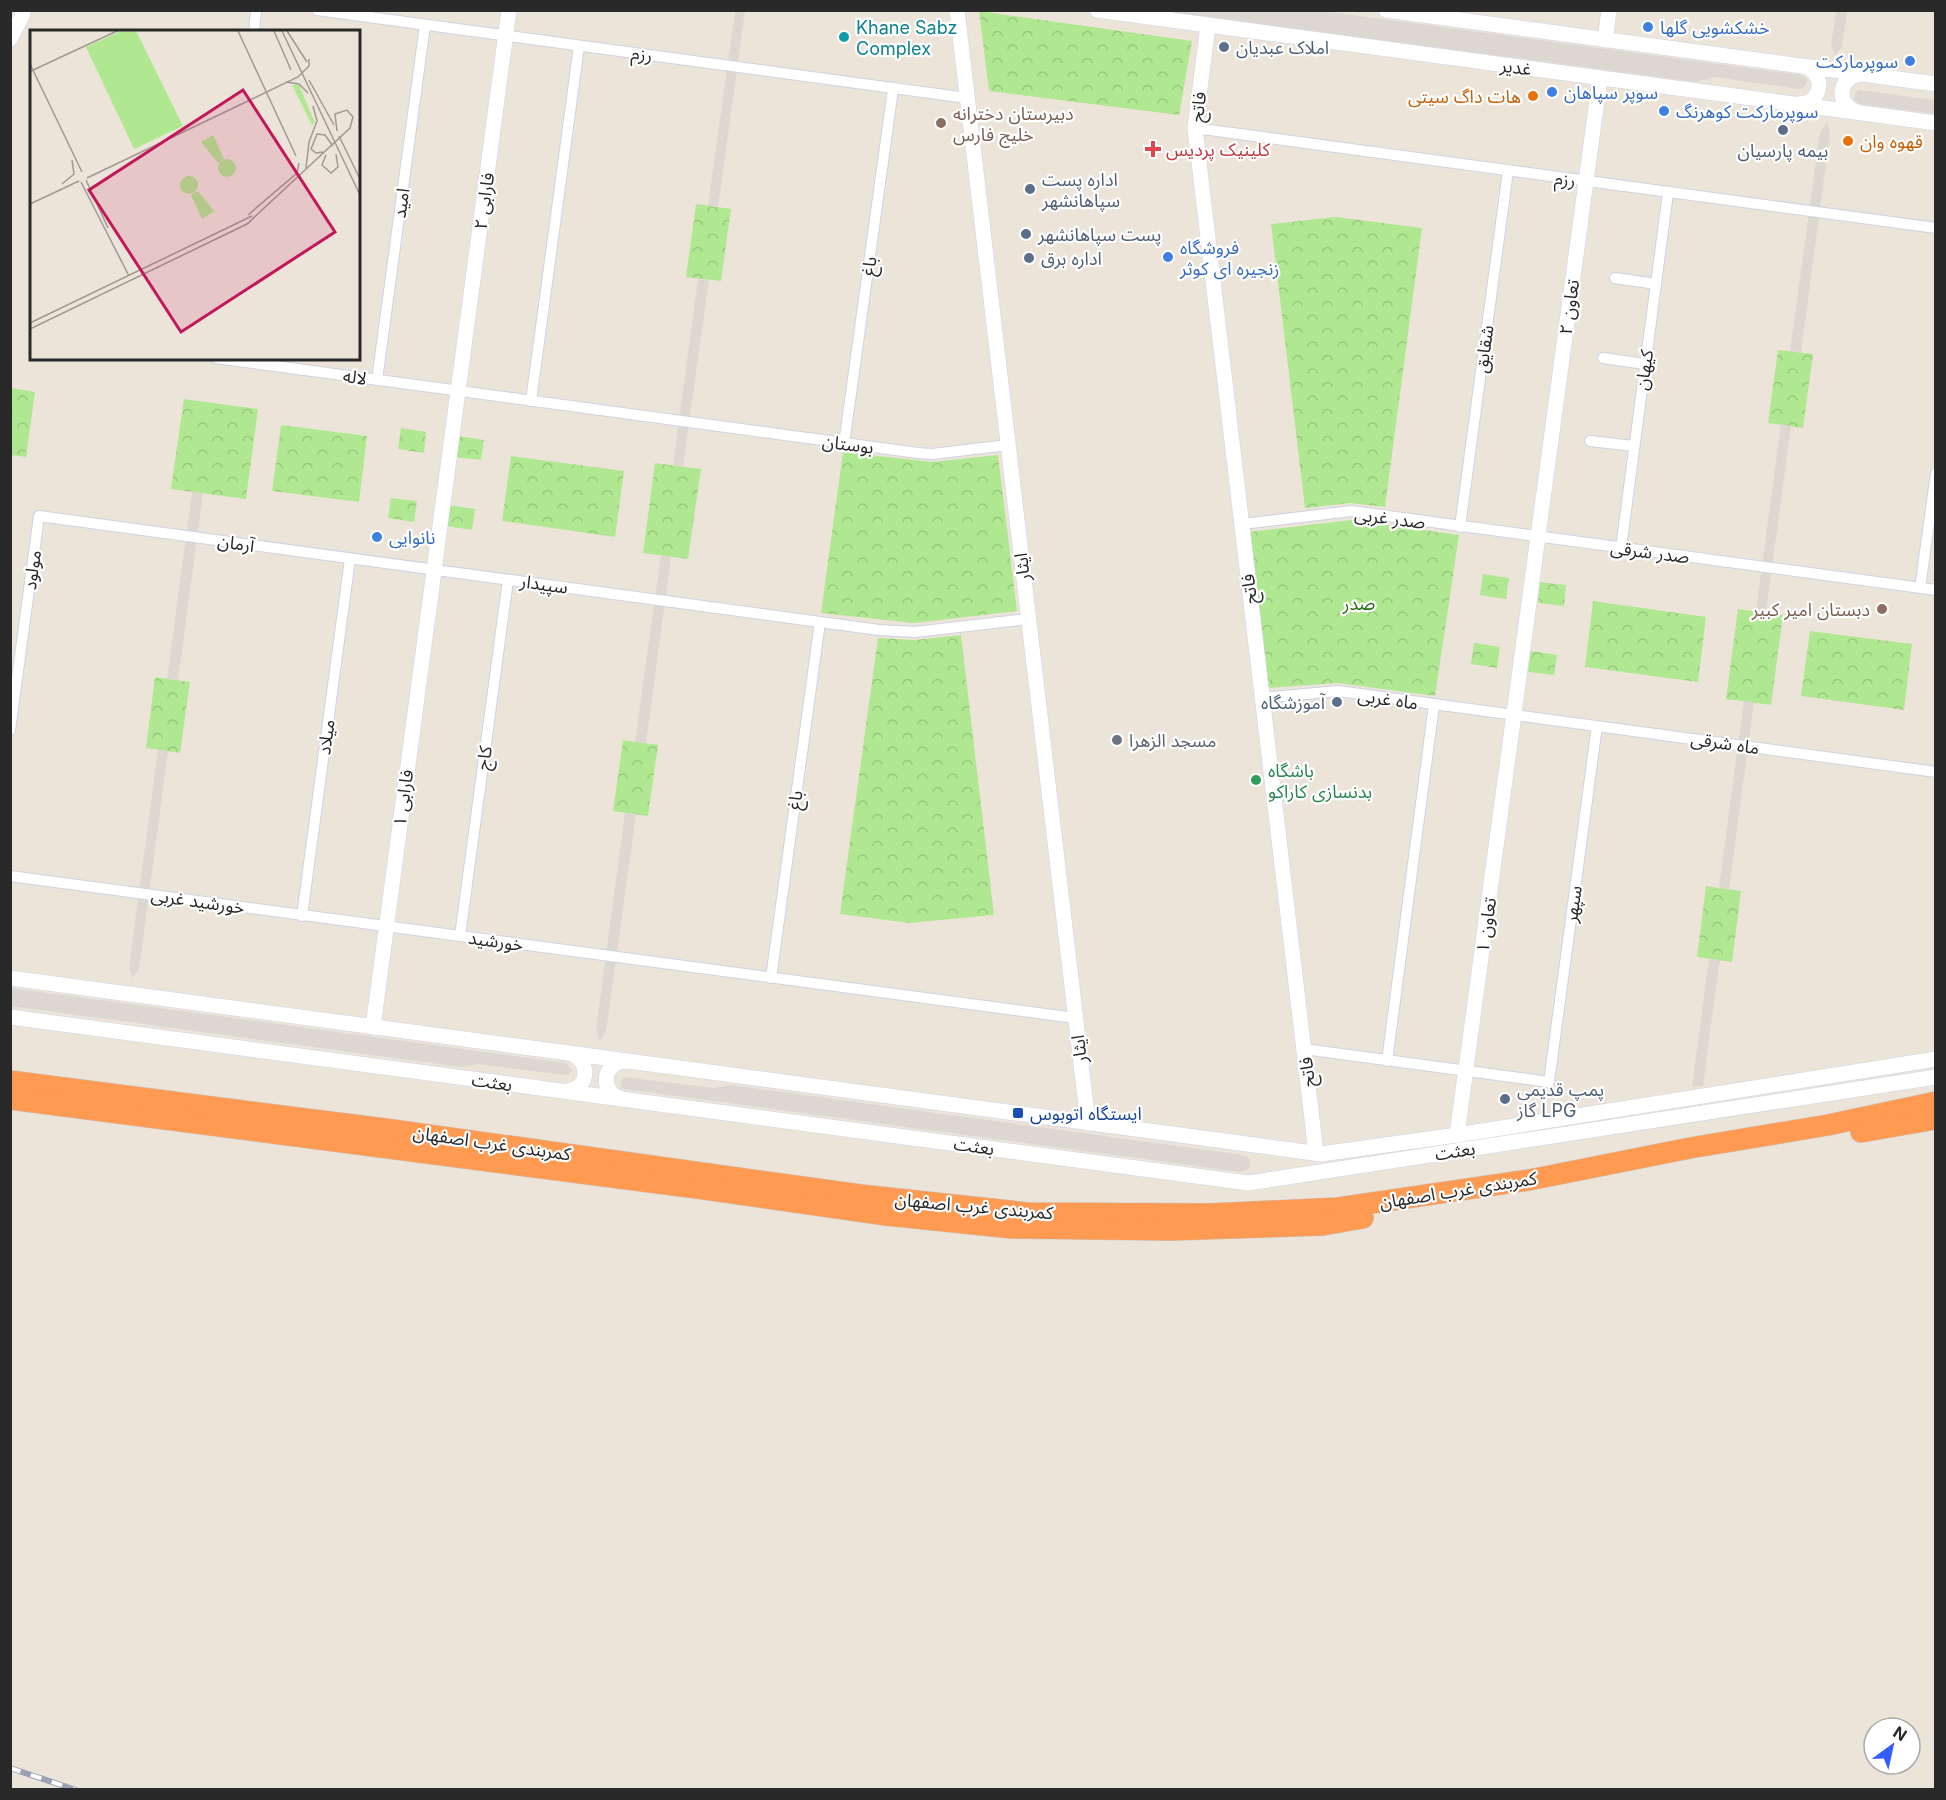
<svg xmlns="http://www.w3.org/2000/svg" width="1946" height="1800" font-family="Inter,'Noto Sans Arabic',sans-serif">
<style>
.forest{fill:url(#forest-crowns)}
.plaza{fill:#dcd7d0}
.lines{fill:none;stroke-linecap:round;stroke-linejoin:round}
.street-casing{stroke:#ced3e3;stroke-width:12}
.secondary-casing{stroke:#ced3e3;stroke-width:16}
.highway-casing{stroke:#c7c7c7;stroke-width:22}
.street{stroke:#fff;stroke-width:10}
.secondary{stroke:#fff;stroke-width:15}
.highway{stroke:#ff9a52;stroke-width:21}
.rail-casing{stroke:#9ca0b5;stroke-width:6}
.rail{stroke:#fff;stroke-width:4;stroke-dasharray:11;stroke-linecap:butt}
.shop-dot{fill:#3f7fe0;stroke:#fff;stroke-width:2}
.culture-dot{fill:#0f9aa8;stroke:#fff;stroke-width:2}
.service-dot{fill:#5c6f8a;stroke:#fff;stroke-width:2}
.food-dot{fill:#e8710a;stroke:#fff;stroke-width:2}
.education-dot{fill:#8d6e63;stroke:#fff;stroke-width:2}
.health-dot{fill:#e0444e;stroke:#fff;stroke-width:2}
.worship-dot{fill:#6b7280;stroke:#fff;stroke-width:2}
.leisure-dot{fill:#2e9e5b;stroke:#fff;stroke-width:2}
.transit-dot{fill:#1a4fb4;stroke:#fff;stroke-width:2}
.labels{text-anchor:middle;dominant-baseline:central;stroke-width:4.5;stroke-linejoin:round;paint-order:stroke}
.culture-label{font-size:18px;fill:#0d838f;stroke:#fff;text-anchor:start}
.shop-label{font-size:18px;fill:#366cbe;stroke:#fff;text-anchor:start}
.service-label{font-size:18px;fill:#4e5e75;stroke:#fff;text-anchor:start}
.street-label{font-size:18px;fill:#292929;stroke:#fff}
.food-label{font-size:18px;fill:#c56008;stroke:#fff;text-anchor:end}
.education-label{font-size:18px;fill:#785e54;stroke:#fff;text-anchor:start}
.health-label{font-size:18px;fill:#be3a42;stroke:#fff;text-anchor:start}
.park-label{font-size:18px;fill:#276b14;stroke:#fff}
.worship-label{font-size:18px;fill:#5b616d;stroke:#fff;text-anchor:start}
.leisure-label{font-size:18px;fill:#27864d;stroke:#fff;text-anchor:start}
.transit-label{font-size:18px;fill:#164399;stroke:#fff;text-anchor:start}
.inset-road{fill:none;stroke:#9f9993;stroke-width:1.5}
.view{fill:#c2185b;fill-opacity:0.15;stroke:#c2185b;stroke-width:3}
.inset-edge{fill:none;stroke:#292929;stroke-width:3}
</style>
<defs>
<pattern id="forest-crowns" width="20" height="18" patternUnits="userSpaceOnUse" patternTransform="scale(1.5)"><rect width="20" height="18" fill="#b0e891"/><path d="M2 6a3 3 0 1 1 6 0M12 15a3 3 0 1 1 6 0" fill="none" stroke="#97c77d"/></pattern>
</defs>
<rect width="100%" height="100%" fill="#ede4d9"/>
<!-- forest -->
<g class="forest">
<path d="M979 11 1192 41 1179 115 989 91Z"/>
<path d="M696 204 731 209 721 281 686 277Z"/>
<path d="M1336 217 1422 228 1385 507 1351 503 1305 508 1271 224Z"/>
<path d="M1778 350 1813 354 1803 428 1768 423Z"/>
<path d="M11 388 35 392 26 457 11 455Z"/>
<path d="M184 399 258 409 246 499 171 489Z"/>
<path d="M281 425 367 436 359 502 272 491Z"/>
<path d="M401 428 426 432 424 453 398 449Z"/>
<path d="M458 436 484 440 481 460 455 457Z"/>
<path d="M843 452 932 462 998 455 1017 611 914 623 821 613Z"/>
<path d="M511 456 624 471 615 537 502 521Z"/>
<path d="M655 463 701 469 688 559 643 553Z"/>
<path d="M391 498 417 501 414 522 388 518Z"/>
<path d="M448 505 475 509 472 530 446 526Z"/>
<path d="M1351 520 1459 535 1435 696 1338 683 1268 688 1249 532Z"/>
<path d="M1483 574 1509 578 1506 599 1480 595Z"/>
<path d="M1540 582 1566 585 1564 606 1538 603Z"/>
<path d="M1593 601 1706 617 1698 682 1585 667Z"/>
<path d="M1738 609 1783 615 1771 705 1726 699Z"/>
<path d="M1810 631 1912 644 1904 710 1801 696Z"/>
<path d="M961 635 994 915 910 923 840 914 878 638 915 640Z"/>
<path d="M1474 643 1500 647 1497 668 1471 664Z"/>
<path d="M1531 651 1557 655 1554 675 1528 672Z"/>
<path d="M155 677 190 682 180 753 146 748Z"/>
<path d="M623 740 658 745 648 816 613 811Z"/>
<path d="M1706 886 1741 891 1732 962 1697 957Z"/>
</g>
<!-- plaza -->
<g class="plaza">
<path d="M735 11H745L718 207 708 206Z"/>
<path d="M1163 11H1322L1801 75 1807 79V83L1803 88 1799 89 1714 77 1696 82Z"/>
<path d="M1836 11H1847L1842 47 1835 56 1831 45Z"/>
<path d="M1858 90 1935 100V114L1860 104 1854 100 1855 93Z"/>
<path d="M1827 122 1830 133 1801 352 1790 351 1820 132Z"/>
<path d="M698 279 709 280 683 466 673 465Z"/>
<path d="M1781 424 1791 426 1766 612 1756 611Z"/>
<path d="M192 492 203 493 178 680 167 679Z"/>
<path d="M661 555 671 557 646 743 635 742Z"/>
<path d="M1744 701 1754 702 1729 889 1719 887Z"/>
<path d="M158 750 168 751 139 969 132 978 129 967Z"/>
<path d="M625 813 636 814 606 1032 600 1041 596 1030Z"/>
<path d="M1709 959 1720 960 1718 972 1703 1086 1692 1087Z"/>
<path d="M11 988 566 1063 572 1070 568 1075H565L479 1064 461 1067 11 1006Z"/>
<path d="M624 1077 713 1088 731 1085 1243 1155 1250 1159V1166L1248 1169 1241 1172 625 1089 622 1088 620 1082Z"/>
</g>
<g class="lines">
<defs>
<g id="street">
<path d="M317 10 967 98"/>
<path d="M254 32 256 10"/>
<path d="M1195 128 1936 228"/>
<path d="M1615 278 1656 284"/>
<path d="M216 358 918 453 932 454 1008 445"/>
<path d="M1603 358 1645 364"/>
<path d="M377 380 425 25"/>
<path d="M531 401 579 46"/>
<path d="M1590 441 1634 446"/>
<path d="M844 444 893 89"/>
<path d="M1242 524 1351 511 1936 590"/>
<path d="M1460 527 1508 171"/>
<path d="M1621 548 1668 193"/>
<path d="M1920 588 1936 473"/>
<path d="M1262 698 1338 691 1936 772"/>
<path d="M10 730 39 516 879 630 915 632 1028 619"/>
<path d="M10 876 1075 1018"/>
<path d="M302 916 350 559"/>
<path d="M460 936 508 580"/>
<path d="M771 978 820 622"/>
<path d="M1304 1049 1549 1082 1597 726"/>
<path d="M1387 1061 1434 705"/>
</g>
<g id="secondary">
<path d="M957 10 1088 1123"/>
<path d="M1097 10 1936 123"/>
<path d="M1386 10 1936 84"/>
<path d="M1208 25 1195 128 1316 1153"/>
<path d="M10 39 22 16 23 10"/>
<path d="M1605 40 1609 10"/>
<path d="M1798 104C1823 104 1827 73 1803 66"/>
<path d="M1858 112C1834 105 1838 75 1863 74"/>
<path d="M10 978 1321 1154 1457 1135 1936 1059"/>
<path d="M10 1017 1248 1183 1936 1077"/>
<path d="M373 1027 509 10"/>
<path d="M567 1091C590 1088 591 1060 569 1053"/>
<path d="M622 1099C598 1092 603 1061 627 1061"/>
<path d="M1457 1135 1600 78"/>
</g>
<g id="highway">
<path d="M10 1081 393 1130 861 1195 1028 1213 1209 1214 1338 1208 1529 1180 1690 1148 1828 1125 1936 1102"/>
<path d="M10 1099 704 1189 886 1215 1012 1228 1171 1230 1323 1225 1363 1218"/>
<path d="M1861 1132 1936 1119"/>
</g>
</defs>
<!-- street casing -->
<use href="#street" class="street-casing"/>
<!-- secondary casing -->
<use href="#secondary" class="secondary-casing"/>
<!-- highway casing -->
<use href="#highway" class="highway-casing"/>
<!-- street -->
<use href="#street" class="street"/>
<!-- secondary -->
<use href="#secondary" class="secondary"/>
<!-- highway -->
<use href="#highway" class="highway"/>
<defs>
<path id="rail" d="M10 1768 76 1790"/>
</defs>
<!-- rail casing -->
<use href="#rail" class="rail-casing"/>
<!-- rail -->
<use href="#rail" class="rail"/>
</g>
<!-- markers -->
<g class="shop-dot">
<circle cx="1648" cy="27" r="6"/>
<circle cx="1910" cy="61" r="6"/>
<circle cx="1552" cy="92" r="6"/>
<circle cx="1664" cy="111" r="6"/>
<circle cx="1168" cy="257" r="6"/>
<circle cx="377" cy="537" r="6"/>
</g>
<circle class="culture-dot" cx="844" cy="37" r="6"/>
<g class="service-dot">
<circle cx="1224" cy="47" r="6"/>
<circle cx="1783" cy="130" r="6"/>
<circle cx="1030" cy="189" r="6"/>
<circle cx="1026" cy="234" r="6"/>
<circle cx="1029" cy="258" r="6"/>
<circle cx="1337" cy="702" r="6"/>
<circle cx="1505" cy="1099" r="6"/>
</g>
<g class="food-dot">
<circle cx="1533" cy="96" r="6"/>
<circle cx="1848" cy="141" r="6"/>
</g>
<g class="education-dot">
<circle cx="941" cy="123" r="6"/>
<circle cx="1882" cy="609" r="6"/>
</g>
<path class="health-dot" d="M1150 140h6v6h6v6h-6v6h-6v-6h-6v-6h6z"/>
<circle class="worship-dot" cx="1117" cy="740" r="6"/>
<circle class="leisure-dot" cx="1256" cy="780" r="6"/>
<rect class="transit-dot" x="1012" y="1107" width="12" height="12" rx="3"/>
<g class="labels">
<!-- culture labels -->
<g class="culture-label">
<text x="856" y="27">Khane Sabz<tspan x="856" dy="21">Complex</tspan></text>
</g>
<!-- shop labels -->
<g class="shop-label">
<text x="1660" y="27">خشکشویی گلها</text>
<text x="1898" y="61" text-anchor="end">سوپرمارکت</text>
<text x="1564" y="92">سوپر سپاهان</text>
<text x="1676" y="111">سوپرمارکت کوهرنگ</text>
<text x="1180" y="247">فروشگاه<tspan x="1180" dy="21">زنجیره ای کوثر</tspan></text>
<text x="389" y="537">نانوایی</text>
</g>
<!-- service labels -->
<g class="service-label">
<text x="1236" y="47">املاک عبدیان</text>
<text x="1783" y="150" text-anchor="middle">بیمه پارسیان</text>
<text x="1042" y="179">اداره پست<tspan x="1042" dy="21">سپاهانشهر</tspan></text>
<text x="1038" y="234">پست سپاهانشهر</text>
<text x="1041" y="258">اداره برق</text>
<text x="1325" y="702" text-anchor="end">آموزشگاه</text>
<text x="1517" y="1089">پمپ قدیمی<tspan x="1517" dy="21">گاز LPG</tspan></text>
</g>
<!-- street labels -->
<g class="street-label">
<text transform="translate(642 54) rotate(8)">رزم</text>
<text transform="translate(1516 67) rotate(8)">غدیر</text>
<text transform="translate(1198 107) rotate(-84)">فاتح</text>
<text transform="translate(1565 179) rotate(7)">رزم</text>
<text transform="translate(484 201) rotate(-82)">فارابی ۲</text>
<text transform="translate(401 203) rotate(-82)">امید</text>
<text transform="translate(869 266) rotate(-82)">باغ</text>
<text transform="translate(1569 307) rotate(-82)">تعاون ۲</text>
<text transform="translate(1484 349) rotate(-82)">شقایق</text>
<text transform="translate(1644 370) rotate(-82)">کیهان</text>
<text transform="translate(355 377) rotate(8)">لاله</text>
<text transform="translate(848 444) rotate(7)">بوستان</text>
<text transform="translate(1390 518) rotate(7)">صدر غربی</text>
<text transform="translate(236 543) rotate(8)">آرمان</text>
<text transform="translate(1650 552) rotate(7)">صدر شرقی</text>
<text transform="translate(1022 567) rotate(-97)">ایثار</text>
<text transform="translate(32 570) rotate(-82)">مولود</text>
<text transform="translate(544 584) rotate(8)">سپیدار</text>
<text transform="translate(1249 589) rotate(-97)">فاتح</text>
<text transform="translate(1388 699) rotate(8)">ماه غربی</text>
<text transform="translate(326 737) rotate(-82)">میلاد</text>
<text transform="translate(1725 743) rotate(8)">ماه شرقی</text>
<text transform="translate(484 758) rotate(-82)">کاج</text>
<text transform="translate(403 798) rotate(-82)">فارابی ۱</text>
<text transform="translate(795 800) rotate(-82)">باغ</text>
<text transform="translate(198 901) rotate(8)">خورشید غربی</text>
<text transform="translate(1573 904) rotate(-82)">سپهر</text>
<text transform="translate(1486 925) rotate(-82)">تعاون ۱</text>
<text transform="translate(496 941) rotate(8)">خورشید</text>
<text transform="translate(1079 1049) rotate(-97)">ایثار</text>
<text transform="translate(1307 1072) rotate(-97)">فاتح</text>
<text transform="translate(492 1082) rotate(8)">بعثت</text>
<text transform="translate(492 1143) rotate(8)">کمربندی غرب اصفهان</text>
<text transform="translate(974 1146) rotate(8)">بعثت</text>
<text transform="translate(1455 1151) rotate(-9)">بعثت</text>
<text transform="translate(1458 1190) rotate(-9)">کمربندی غرب اصفهان</text>
<text transform="translate(974 1206) rotate(5)">کمربندی غرب اصفهان</text>
</g>
<!-- food labels -->
<g class="food-label">
<text x="1521" y="96">هات داگ سیتی</text>
<text x="1860" y="141" text-anchor="start">قهوه وان</text>
</g>
<!-- education labels -->
<g class="education-label">
<text x="953" y="113">دبیرستان دخترانه<tspan x="953" dy="21">خلیج فارس</tspan></text>
<text x="1870" y="609" text-anchor="end">دبستان امیر کبیر</text>
</g>
<!-- health labels -->
<g class="health-label">
<text x="1166" y="149">کلینیک پردیس</text>
</g>
<!-- park labels -->
<g class="park-label">
<text x="1359" y="603">صدر</text>
</g>
<!-- worship labels -->
<g class="worship-label">
<text x="1129" y="740">مسجد الزهرا</text>
</g>
<!-- leisure labels -->
<g class="leisure-label">
<text x="1268" y="770">باشگاه<tspan x="1268" dy="21">بدنسازی کاراکو</tspan></text>
</g>
<!-- transit labels -->
<g class="transit-label">
<text x="1030" y="1113">ایستگاه اتوبوس</text>
</g>
</g>
<!-- overview -->
<g transform="translate(30 30)">
<rect width="330" height="330" fill="#ede4d9"/>
<path d="M91 1H106L153 96 104 119 56 17ZM262 55H269L285 93 282 95ZM183 105 194 129 188 133 171 112ZM188 138a9 9 0 1 1 18 0a9 9 0 1 1-18 0ZM150 155a9 9 0 1 1 18 0a9 9 0 1 1-18 0ZM168 161 184 181 172 189 161 165Z" fill="#b0e891"/>
<path class="inset-road" d="M208 1 266 126M244 1 261 40M252 1 330 165M257 1 277 32M0 34 52 142M1 41 87 1M279 50 304 95M256 52 269 54 278 63M309 106 330 149M293 122 286 123 281 119 287 104 295 105 303 116M296 125 292 135 301 143 308 137 306 124M276 138 279 112 287 91 283 76M57 148 268 47 279 36V29M56 150 78 198M51 152 99 246M32 154 44 144 42 130M0 174 49 151M218 185 267 143 269 133M0 293 222 186M0 299 217 194 320 98 323 87 317 80 305 84 307 101"/>
<path class="view" d="M213 60 305 202 151 302 59 160Z"/>
<rect width="330" height="330" class="inset-edge"/>
</g>
<!-- border -->
<rect width="1946" height="1800" fill="none" stroke="#292929" stroke-width="24"/>
<!-- north arrow -->
<g transform="translate(1892 1746) rotate(33)"><circle r="28" fill="#ffffff" stroke="#a9a9a9" stroke-width="1.5"/>
<path d="M0-4.5L10 22L0 15L-10 22Z" fill="#345dff"/>
<text y="-9" font-size="16" font-weight="bold" text-anchor="middle" fill="#292929">N</text>
</g>
</svg>
